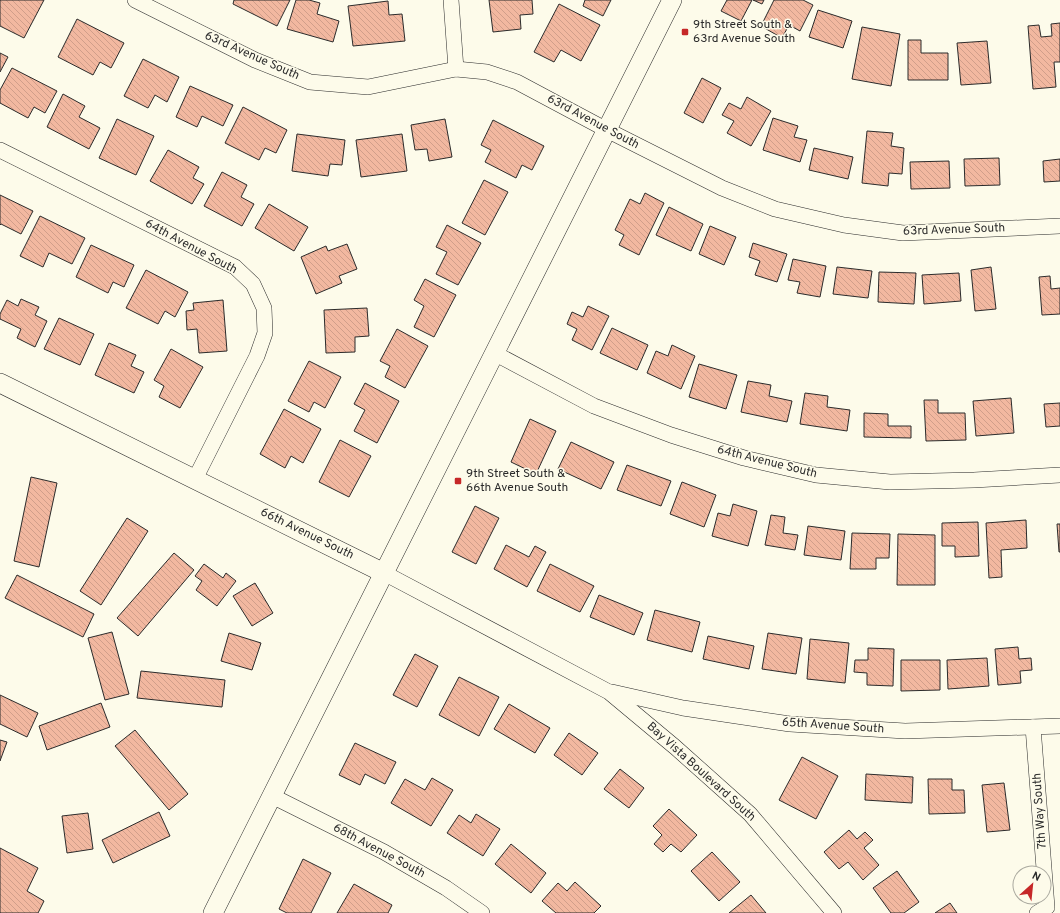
<svg xmlns="http://www.w3.org/2000/svg" width="1060" height="913" font-family="Overpass,sans-serif">
<style>
.building{fill:url(#building-back-hatch);stroke:#2b2b2b}
.lines{fill:none;stroke-linecap:round;stroke-linejoin:round}
.minor-casing{stroke:#2b2b2b;stroke-width:16}
.tertiary-casing{stroke:#2b2b2b;stroke-width:20}
.minor{stroke:#fdfbea;stroke-width:15}
.tertiary{stroke:#fdfbea;stroke-width:19}
.poi-dot{fill:#c62828;stroke:#fdfbea;stroke-width:1.5}
.labels{text-anchor:middle;dominant-baseline:central;stroke-width:3;stroke-linejoin:round;paint-order:stroke}
.poi-label{font-size:12px;fill:#2b2b2b;stroke:#fdfbea;text-anchor:start}
.street-label{font-size:12px;fill:#2b2b2b;stroke:#fdfbea}
</style>
<defs>
<pattern id="building-back-hatch" width="6" height="6" patternUnits="userSpaceOnUse"><rect width="6" height="6" fill="#f2b8a0"/><path d="M-1 5l2 2M0 0l6 6M5-1l2 2" fill="none" stroke="#d09e8a"/></pattern>
</defs>
<rect width="100%" height="100%" fill="#fdfbea"/>
<!-- building -->
<g class="building">
<path d="M0 0H44L24 38 0 26Z"/>
<path d="M234 0H290L277 26 233 4Z"/>
<path d="M296 0H309L320 3 317 14 339 21 333 42 287 29Z"/>
<path d="M489 0H532L533 14 520 15 521 29 493 32Z"/>
<path d="M585 0H611L603 16 583 6Z"/>
<path d="M727 0H752L741 21 721 11Z"/>
<path d="M753 0H764L762 4Z"/>
<path d="M774 0H803L813 5 800 31 789 25 782 38 761 26Z"/>
<path d="M388 1 389 15 402 14 405 41 353 46 348 6Z"/>
<path d="M559 4 600 25 581 61 561 50 554 62 534 52Z"/>
<path d="M818 10 852 21 843 48 809 37Z"/>
<path d="M77 19 124 43 111 68 100 62 93 75 58 57Z"/>
<path d="M1060 23V62H1054L1056 87 1033 89 1028 26 1039 25 1041 37 1052 36 1051 24Z"/>
<path d="M862 27 900 34 891 86 852 79Z"/>
<path d="M908 40H921V53H948V80H908Z"/>
<path d="M987 41 991 83 961 85 957 43Z"/>
<path d="M0 53 8 57 0 72Z"/>
<path d="M143 59 179 77 167 102 155 95 148 108 124 96Z"/>
<path d="M12 68 57 91 45 113 34 107 28 118 0 103V90Z"/>
<path d="M702 78 721 88 703 123 684 113Z"/>
<path d="M190 86 233 105 223 126 202 116 197 127 176 117Z"/>
<path d="M63 94 85 106 79 117 100 128 89 149 47 127Z"/>
<path d="M747 97 771 111 751 146 727 133 734 121 722 115 729 103 741 109Z"/>
<path d="M243 107 287 130 276 153 265 148 259 160 225 143Z"/>
<path d="M773 118 798 126 794 137 807 140 800 162 763 150Z"/>
<path d="M117 119 154 136 136 175 99 158Z"/>
<path d="M445 119 452 157 429 161 427 149 415 150 411 125Z"/>
<path d="M493 120 544 146 532 170 522 165 516 178 485 162 491 150 481 145Z"/>
<path d="M867 131 893 133 891 146 904 148 902 174 889 173 888 186 862 183Z"/>
<path d="M297 134 345 140 342 165 330 164 328 176 292 171Z"/>
<path d="M402 134 407 171 361 177 356 140Z"/>
<path d="M814 148 853 157 848 179 809 170Z"/>
<path d="M168 150 199 167 193 178 204 184 192 204 150 181Z"/>
<path d="M999 158 1000 185 965 186 964 159Z"/>
<path d="M1060 159V181L1044 182 1043 161Z"/>
<path d="M949 161 950 188 911 189 910 162Z"/>
<path d="M222 172 247 185 241 197 254 204 242 226 204 206Z"/>
<path d="M484 180 508 192 485 235 462 223Z"/>
<path d="M645 193 664 203 639 255 619 245 624 235 615 230 630 199 640 204Z"/>
<path d="M0 195 33 211 21 234 1 224 0 225Z"/>
<path d="M269 204 308 227 294 251 255 228Z"/>
<path d="M669 207 703 224 691 251 656 235Z"/>
<path d="M40 216 85 238 72 264 49 253 43 267 20 256Z"/>
<path d="M447 225 481 243 458 285 436 274 447 252 436 247Z"/>
<path d="M710 226 736 237 724 265 699 254Z"/>
<path d="M753 243 787 254 777 282 755 275 760 261 749 257Z"/>
<path d="M347 244 357 269 339 276 342 283 316 294 301 257 326 246 328 251Z"/>
<path d="M91 245 134 265 124 287 113 282 108 293 76 277Z"/>
<path d="M793 259 826 266 820 297 797 293 800 282 788 280Z"/>
<path d="M837 267 872 271 868 298 833 294Z"/>
<path d="M991 267 996 309 975 311 971 270Z"/>
<path d="M146 270 188 292 175 317 165 311 158 324 126 308Z"/>
<path d="M879 272 916 273 914 304 878 302Z"/>
<path d="M959 273 961 301 924 304 922 275Z"/>
<path d="M1050 276 1051 289 1060 288V314L1042 315 1039 277Z"/>
<path d="M425 279 456 295 434 337 414 327 424 306 414 300Z"/>
<path d="M21 299 39 307 35 315 47 321 35 347 17 338 21 329 0 319V314L7 300 18 306Z"/>
<path d="M223 300 227 351 199 353 197 329 187 330 186 311 194 310 193 303Z"/>
<path d="M588 306 609 316 592 350 572 340 577 329 567 324 572 312 583 317Z"/>
<path d="M367 308 369 336 355 337V352L326 353 324 310Z"/>
<path d="M59 318 94 334 80 365 44 349Z"/>
<path d="M612 328 648 345 637 370 600 353Z"/>
<path d="M397 329 428 346 405 388 385 377 390 366 380 361Z"/>
<path d="M109 343 136 355 131 366 144 372 134 393 95 375Z"/>
<path d="M672 345 695 356 681 389 647 373 656 351 668 356Z"/>
<path d="M171 349 203 367 180 408 159 397 164 386 154 380Z"/>
<path d="M309 361 341 377 325 408 314 402 309 412 288 401Z"/>
<path d="M699 364 737 375 726 409 689 397Z"/>
<path d="M748 381 771 385 769 396 792 401 787 422 741 412Z"/>
<path d="M365 383 399 401 377 443 354 431 365 410 354 404Z"/>
<path d="M805 393 828 396 827 407 850 410 847 431 800 424Z"/>
<path d="M1011 398 1014 433 976 436 973 401Z"/>
<path d="M924 400H938V413H965L966 440 926 441Z"/>
<path d="M1060 403V426L1046 427 1044 404Z"/>
<path d="M284 409 321 429 303 463 291 456 285 468 260 454Z"/>
<path d="M864 413 888 414V426H911V438L864 437Z"/>
<path d="M530 419 556 431 536 474 511 462Z"/>
<path d="M340 440 371 456 349 497 319 482Z"/>
<path d="M571 442 614 462 601 489 558 469Z"/>
<path d="M627 465 671 481 661 506 617 490Z"/>
<path d="M31 477 57 483 39 567 14 561Z"/>
<path d="M682 482 716 495 704 527 670 514Z"/>
<path d="M733 504 757 511 748 546 712 536 718 513 730 516Z"/>
<path d="M475 506 499 518 476 564 452 552Z"/>
<path d="M771 515 785 517 783 533 798 535 795 550 765 545Z"/>
<path d="M127 518 148 531 101 605 80 591Z"/>
<path d="M1026 520 1027 548 1001 550 1002 577 989 578 986 523Z"/>
<path d="M978 522 979 556 955 557V546H942V523Z"/>
<path d="M1057 524H1060V552H1059Z"/>
<path d="M808 526 845 531 841 560 804 555Z"/>
<path d="M852 533 890 534 889 558H876V569H850Z"/>
<path d="M898 534 935 535V585H897Z"/>
<path d="M506 545 529 557 535 546 546 552 527 587 494 569Z"/>
<path d="M174 553 194 570 138 636 117 618Z"/>
<path d="M204 564 223 578 226 573 236 581 217 606 196 590 202 581 195 576Z"/>
<path d="M550 564 594 586 580 612 537 591Z"/>
<path d="M17 575 94 614 83 637 5 598Z"/>
<path d="M255 583 273 613 252 626 233 596Z"/>
<path d="M599 595 643 613 634 635 590 617Z"/>
<path d="M655 610 700 622 692 652 647 640Z"/>
<path d="M112 632 129 694 105 700 88 638Z"/>
<path d="M229 633 261 643 252 670 221 661Z"/>
<path d="M768 633 802 638 796 674 762 669Z"/>
<path d="M708 636 754 646 749 669 703 659Z"/>
<path d="M810 639 849 643 845 683 807 679Z"/>
<path d="M1018 647 1019 659 1031 658 1032 670 1020 671 1021 683 998 685 995 649Z"/>
<path d="M868 648 894 649 893 686 867 685V673L854 672 855 660H868Z"/>
<path d="M415 654 438 666 417 707 393 695Z"/>
<path d="M987 658 989 686 948 689 947 660Z"/>
<path d="M901 660H940V690L901 691Z"/>
<path d="M141 671 225 680 222 707 137 698Z"/>
<path d="M459 677 499 697 479 736 439 715Z"/>
<path d="M0 695 38 713 27 737 0 724Z"/>
<path d="M101 703 110 727 47 750 39 726Z"/>
<path d="M509 704 550 728 535 753 494 729Z"/>
<path d="M135 730 188 794 169 810 115 746Z"/>
<path d="M569 733 598 753 582 775 554 755Z"/>
<path d="M0 740 7 742 0 761Z"/>
<path d="M355 743 396 762 385 784 365 774 360 785 339 775Z"/>
<path d="M802 757 838 776 816 819 779 800Z"/>
<path d="M620 769 644 788 629 808 604 789Z"/>
<path d="M866 774 913 777 912 803 865 800Z"/>
<path d="M432 778 453 790 431 826 391 803 405 779 425 790Z"/>
<path d="M928 779H952V790H964L965 813 929 814Z"/>
<path d="M1004 783 1010 830 987 832 982 785Z"/>
<path d="M669 809 697 835 681 852 671 844 663 852 654 844 662 835 653 826Z"/>
<path d="M159 812 170 836 113 863 102 840Z"/>
<path d="M88 813 93 849 67 853 62 816Z"/>
<path d="M476 814 500 829 483 856 447 833 459 815 471 823Z"/>
<path d="M849 830 857 839 865 832 873 840 864 848 879 865 863 880 848 862 839 869 824 852Z"/>
<path d="M511 844 546 873 531 893 495 864Z"/>
<path d="M0 848 38 868 27 891 44 901 38 913H0Z"/>
<path d="M712 852 740 882 719 901 691 871Z"/>
<path d="M303 859 331 873 311 913H287L279 909Z"/>
<path d="M897 871 919 902 904 913H891L873 888Z"/>
<path d="M575 882 601 906 594 913H556L542 901 558 883 567 891Z"/>
<path d="M354 884 392 905 388 913H337Z"/>
<path d="M751 895 766 913H729Z"/>
<path d="M950 903 957 913H935Z"/>
</g>
<g class="lines">
<defs>
<g id="minor">
<path d="M135 0 255 60 310 82 368 87 456 69 487 72 517 82 607 130 722 188 775 209 844 225 903 233 1060 226"/>
<path d="M451 0 456 69"/>
<path d="M0 150 235 267 253 284 264 308 265 333 257 356 195 479"/>
<path d="M494 353 594 406 671 435 744 458 816 475 890 482 974 480 1060 475"/>
<path d="M384 573 609 692 675 747 750 814 834 913"/>
<path d="M612 692 683 708 790 724 905 731 1060 726"/>
<path d="M1033 727 1047 907 1037 913"/>
<path d="M272 796 384 852 446 888 482 913"/>
</g>
<g id="tertiary">
<path d="M0 383 384 573"/>
<path d="M213 913 672 0"/>
</g>
</defs>
<!-- minor casing -->
<use href="#minor" class="minor-casing"/>
<!-- tertiary casing -->
<use href="#tertiary" class="tertiary-casing"/>
<!-- minor -->
<use href="#minor" class="minor"/>
<!-- tertiary -->
<use href="#tertiary" class="tertiary"/>
</g>
<!-- markers -->
<g class="poi-dot">
<rect x="681" y="28" width="8" height="8" rx="2"/>
<rect x="454" y="477" width="8" height="8" rx="2"/>
</g>
<g class="labels">
<!-- poi labels -->
<g class="poi-label">
<text x="693" y="25">9th Street South &amp;<tspan x="693" dy="14">63rd Avenue South</tspan></text>
<text x="466" y="474">9th Street South &amp;<tspan x="466" dy="14">66th Avenue South</tspan></text>
</g>
<!-- street labels -->
<g class="street-label">
<text transform="translate(252 56) rotate(24)">63rd Avenue South</text>
<text transform="translate(593 122) rotate(28)">63rd Avenue South</text>
<text transform="translate(954 230) rotate(-2)">63rd Avenue South</text>
<text transform="translate(191 247) rotate(28)">64th Avenue South</text>
<text transform="translate(767 462) rotate(14)">64th Avenue South</text>
<text transform="translate(307 534) rotate(26)">66th Avenue South</text>
<text transform="translate(833 726) rotate(4)">65th Avenue South</text>
<text transform="translate(701 772) rotate(42)">Bay Vista Boulevard South</text>
<text transform="translate(1040 811) rotate(-94)">7th Way South</text>
<text transform="translate(379 851) rotate(28)">68th Avenue South</text>
</g>
</g>
<!-- north arrow -->
<g transform="translate(1032 885) rotate(27)"><circle r="19" fill="#fdfbea" stroke="#a9a89e"/>
<path d="M0-3L7 15L0 10L-7 15Z" fill="#c62828"/>
<text y="-6" font-size="11" font-weight="bold" text-anchor="middle" fill="#2b2b2b">N</text>
</g>
</svg>
